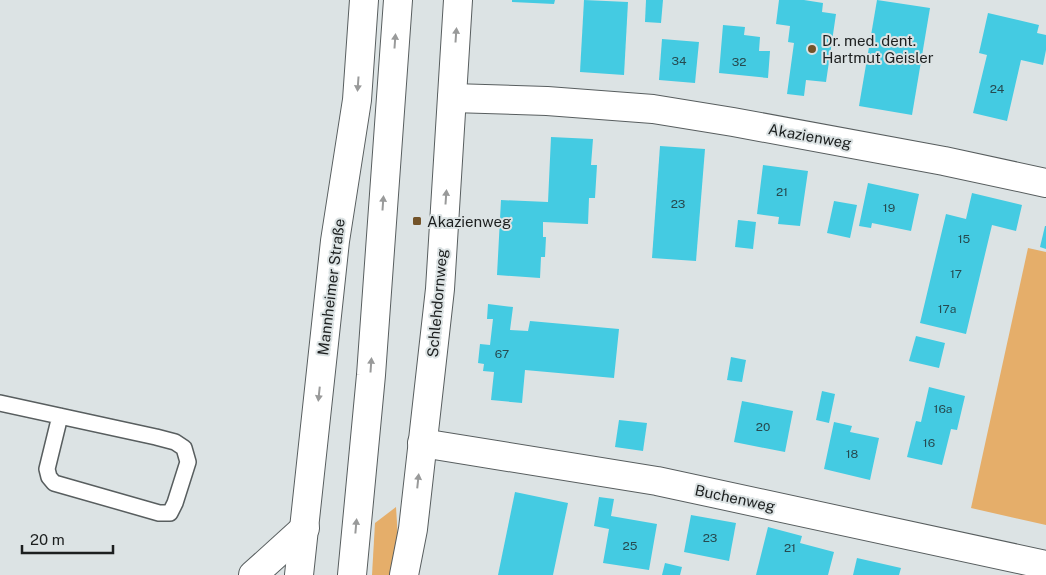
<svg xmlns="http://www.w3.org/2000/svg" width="1046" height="575" font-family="'Public Sans',sans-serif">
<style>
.green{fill:#e5ae6a}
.building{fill:#44cbe2}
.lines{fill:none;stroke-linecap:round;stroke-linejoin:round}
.lane-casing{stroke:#585e5f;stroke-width:18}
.street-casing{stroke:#585e5f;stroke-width:30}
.secondary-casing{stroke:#585e5f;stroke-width:30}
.lane{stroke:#fff;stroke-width:15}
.street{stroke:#fff;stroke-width:28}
.secondary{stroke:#fff;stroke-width:28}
.oneway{fill:#999a9a}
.poi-dot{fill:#735329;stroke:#dce3e4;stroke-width:2}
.labels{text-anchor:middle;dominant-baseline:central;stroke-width:4;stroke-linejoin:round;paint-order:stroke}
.number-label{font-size:12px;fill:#264a50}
.poi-label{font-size:15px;fill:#1c1f1f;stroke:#dce3e4;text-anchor:start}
.street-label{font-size:15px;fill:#1c1f1f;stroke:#dce3e4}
</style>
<rect width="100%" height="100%" fill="#dce3e4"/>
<!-- green -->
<g class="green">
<path d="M1028 248 1046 252V525L971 508Z"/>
<path d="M396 507 398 540 391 575H372L375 523Z"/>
</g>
<!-- building -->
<g class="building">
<path d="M512 0H555L554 4 512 2Z"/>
<path d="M584 0 628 2 624 75 580 72Z"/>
<path d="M646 0H663L661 23 645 22Z"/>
<path d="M779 0H804L823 3 822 12 836 14 826 82 806 80 804 96 787 94 794 43 788 42 790 26 776 24Z"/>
<path d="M877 0 930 8 912 115 859 106Z"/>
<path d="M988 13 1039 25 1037 33 1046 35V50L1043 65 1021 60 1007 121 973 113 987 55 979 53Z"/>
<path d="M723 25 745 27 744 35 760 37 759 51H770L768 78 719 73Z"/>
<path d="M662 39 699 42 695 83 659 80Z"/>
<path d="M551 137 593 139 591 165H597L595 198H589L588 224 543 222V237H546L545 257H541L540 278 497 275 501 200 548 202Z"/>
<path d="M660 146 705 149 696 261 652 258Z"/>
<path d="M763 165 808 171 800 226 778 224 779 217 757 214Z"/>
<path d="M868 183 919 194 911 231 872 223 871 228 859 226Z"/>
<path d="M972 193 1022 205 1016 231 992 225 966 334 920 323 946 214 966 219Z"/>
<path d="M834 201 857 205 850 238 827 233Z"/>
<path d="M738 220 756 222 753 249 735 247Z"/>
<path d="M1045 226H1046V249L1040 247Z"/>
<path d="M488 304 513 307 510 330 528 331 530 321 619 329 614 378 525 370 522 403 491 400 494 372 483 371 484 364 478 363 480 344 490 345 493 319H487Z"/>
<path d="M916 336 945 343 939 368 909 361Z"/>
<path d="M731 357 746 360 742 382 727 380Z"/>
<path d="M929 387 965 396 957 430 951 429 942 465 907 457 916 421 921 422Z"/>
<path d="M822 391 835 394 829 423 816 420Z"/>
<path d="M742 401 793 411 785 452 734 442Z"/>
<path d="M619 420 647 423 643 451 615 447Z"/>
<path d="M834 422 852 426 850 432 879 438 870 480 824 469Z"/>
<path d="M515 492 568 503 553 575H498Z"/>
<path d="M599 497 614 499 611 516 657 524 649 570 603 563 609 529 594 526Z"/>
<path d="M691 515 736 523 729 561 684 552Z"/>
<path d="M768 527 802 536 800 543 834 552 828 575H756Z"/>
<path d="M857 558 901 568 899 575H853Z"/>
<path d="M665 563 682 567 680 575H662Z"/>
</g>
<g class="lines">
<defs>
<path id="lane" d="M0 403 156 437 175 442 184 448 188 462 175 503 170 513H159L54 483 49 477 47 469 60 416"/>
<g id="street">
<path d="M452 98 547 101 653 109 733 122 944 161 1046 183"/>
<path d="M422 443 657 481 1046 565"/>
<path d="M253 575 305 528"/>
<path d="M404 575 413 529 440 289 458 0"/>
</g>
<g id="secondary">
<path d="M299 575 335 241 357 100 364 0"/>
<path d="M352 575 371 375 398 0"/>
</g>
</defs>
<!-- lane casing -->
<use href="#lane" class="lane-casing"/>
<!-- street casing -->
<use href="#street" class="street-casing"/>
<!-- secondary casing -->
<use href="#secondary" class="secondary-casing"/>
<!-- lane -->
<use href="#lane" class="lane"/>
<!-- street -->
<use href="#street" class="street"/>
<!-- secondary -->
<use href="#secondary" class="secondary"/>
</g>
<!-- one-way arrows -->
<defs><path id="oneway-solid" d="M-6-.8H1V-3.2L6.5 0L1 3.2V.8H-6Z" transform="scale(1.25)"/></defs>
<g class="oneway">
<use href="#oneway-solid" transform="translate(456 35) rotate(-86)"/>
<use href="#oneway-solid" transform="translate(395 41) rotate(-86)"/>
<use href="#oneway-solid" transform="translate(358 84) rotate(94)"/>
<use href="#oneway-solid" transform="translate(446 197) rotate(-86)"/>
<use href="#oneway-solid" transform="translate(383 203) rotate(-86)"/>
<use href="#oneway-solid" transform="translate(371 365) rotate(-86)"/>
<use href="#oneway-solid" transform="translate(319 394) rotate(96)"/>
<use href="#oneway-solid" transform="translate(418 481) rotate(-84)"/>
<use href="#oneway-solid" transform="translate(356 526) rotate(-85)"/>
</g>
<!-- markers -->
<g class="poi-dot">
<circle cx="812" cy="49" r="5"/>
<rect x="412" y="216" width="10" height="10" rx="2.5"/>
</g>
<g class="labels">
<!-- number labels -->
<g class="number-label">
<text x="679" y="61">34</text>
<text x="739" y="62">32</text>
<text x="997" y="89">24</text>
<text x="782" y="192">21</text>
<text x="678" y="204">23</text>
<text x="889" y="208">19</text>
<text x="964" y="239">15</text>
<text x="956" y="274">17</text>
<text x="947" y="309">17a</text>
<text x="502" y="354">67</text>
<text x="943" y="409">16a</text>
<text x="763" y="427">20</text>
<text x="929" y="443">16</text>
<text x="852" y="454">18</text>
<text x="710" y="538">23</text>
<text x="630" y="546">25</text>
<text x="790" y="548">21</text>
</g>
<!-- poi labels -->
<g class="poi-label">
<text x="822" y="40">Dr. med. dent.<tspan x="822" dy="17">Hartmut Geisler</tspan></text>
<text x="427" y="221">Akazienweg</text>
</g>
<!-- street labels -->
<g class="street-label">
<text transform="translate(810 136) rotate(10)">Akazienweg</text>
<text transform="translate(331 287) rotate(-83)">Mannheimer Straße</text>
<text transform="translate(437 303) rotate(-85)">Schlehdornweg</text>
<text transform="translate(735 498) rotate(12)">Buchenweg</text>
</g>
</g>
<!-- scale -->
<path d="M22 545v8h91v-8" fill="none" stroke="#1c1f1f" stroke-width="2.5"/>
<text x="30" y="545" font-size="15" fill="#1c1f1f" stroke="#dce3e4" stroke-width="4" paint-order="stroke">20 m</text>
</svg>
